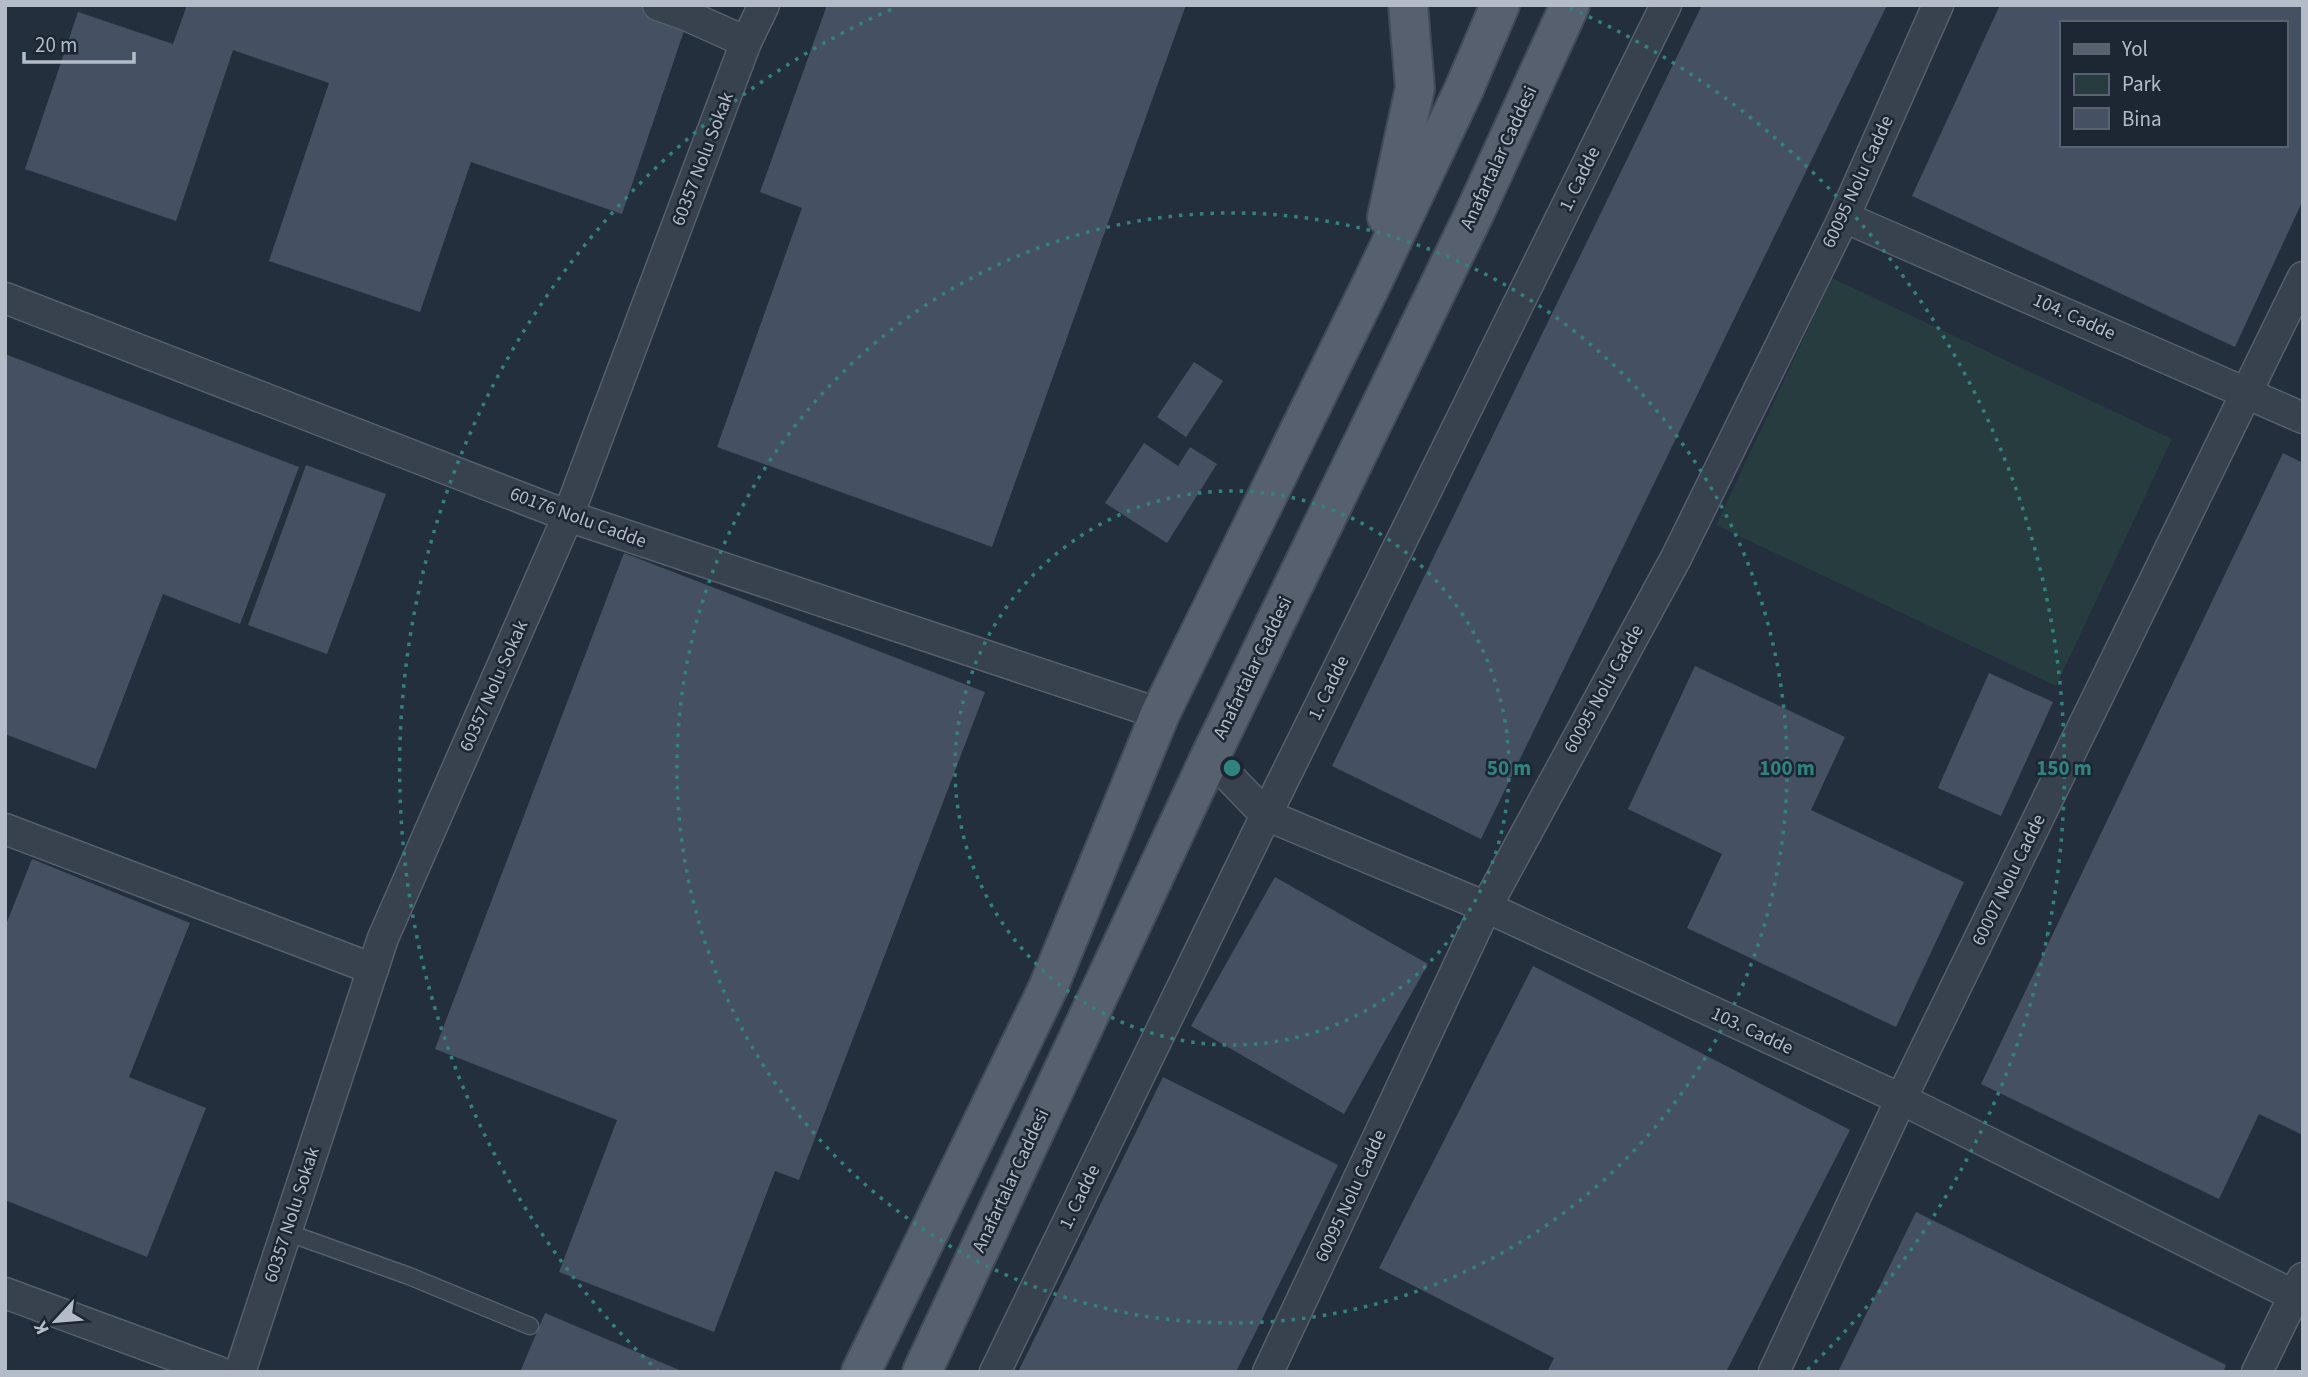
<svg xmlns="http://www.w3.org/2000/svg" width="2308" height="1377" font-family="'Source Sans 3',sans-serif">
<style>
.green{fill:#263c3f}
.building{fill:#455162;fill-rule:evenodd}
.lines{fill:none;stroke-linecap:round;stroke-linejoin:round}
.lane-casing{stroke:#565f6c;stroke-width:19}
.street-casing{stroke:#565f6c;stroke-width:33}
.primary-casing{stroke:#414a57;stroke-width:42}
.lane{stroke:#38414e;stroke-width:16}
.street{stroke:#38414e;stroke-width:30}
.primary{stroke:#56606e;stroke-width:38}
.ring{fill:none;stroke:#308480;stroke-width:3.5;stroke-dasharray:3.5 7}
.labels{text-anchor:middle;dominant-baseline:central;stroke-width:5;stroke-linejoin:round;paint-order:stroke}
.street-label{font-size:19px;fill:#b4bcc9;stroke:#1d2633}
.centre{fill:#308480;stroke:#1d2633;stroke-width:3.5}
.ring-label{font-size:21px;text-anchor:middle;font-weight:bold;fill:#308480;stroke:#1d2633;stroke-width:5;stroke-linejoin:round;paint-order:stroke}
</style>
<rect width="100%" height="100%" fill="#242f3e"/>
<!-- green -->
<path class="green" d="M1832 278 2172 439 2056 686 1716 525Z"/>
<!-- building -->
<g class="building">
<path d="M187 5H637L687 22 622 214 471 162 420 312 269 261 329 83 233 50 176 221 25 169 78 12 173 44Z"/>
<path d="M827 5H1186L992 547 717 447 802 208 760 192Z"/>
<path d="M1702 5H1887L1481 839 1332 766Z"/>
<path d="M2000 5H2303V200L2235 347 1912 196ZM2061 23H2285V145H2061Z"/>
<path d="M5 354 299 467 240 624 163 594 96 769 5 734Z"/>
<path d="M1194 362 1223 381 1186 437 1157 417Z"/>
<path d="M1144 443 1178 466 1190 447 1217 464 1167 543 1105 503Z"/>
<path d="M2283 453 2303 463V1135L2259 1114 2219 1199 1981 1084Z"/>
<path d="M306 465 386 494 327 654 248 625Z"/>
<path d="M624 553 985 692 799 1180 775 1171 714 1332 559 1272 617 1120 435 1049Z"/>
<path d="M1695 666 1845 737 1811 810 1964 882 1896 1027 1687 928 1722 854 1628 809Z"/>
<path d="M1989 673 2053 702 2001 816 1938 788Z"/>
<path d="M32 859 190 923 129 1077 206 1108 147 1257 5 1200V927Z"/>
<path d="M1275 877 1428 964 1344 1114 1191 1026Z"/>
<path d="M1533 966 1850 1130 1726 1372H1547L1554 1358 1379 1268Z"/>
<path d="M1163 1077 1338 1165 1236 1372H1018Z"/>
<path d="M1916 1212 2226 1365 2223 1372H1838Z"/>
<path d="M545 1313 684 1372H520Z"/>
</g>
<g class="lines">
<defs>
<path id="lane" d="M286 1232 409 1276 530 1326"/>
<g id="street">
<path d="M658 5 686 15 746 42"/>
<path d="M1844 217 2303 418"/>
<path d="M5 298 568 516 1160 714"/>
<path d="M1210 757 1266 815 1486 907 1901 1099 2303 1300"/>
<path d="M5 829 373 969"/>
<path d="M5 1293 219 1372"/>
<path d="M240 1372 383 938 568 516 746 42 764 5"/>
<path d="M995 1372 1266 815 1666 5"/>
<path d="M1268 1372 1486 907 1676 558 1844 217 1938 5"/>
<path d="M1774 1372 1901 1099 2303 277"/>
<path d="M2257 1372 2303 1278"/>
</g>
<g id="primary">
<path d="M1387 217 1415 88 1408 5"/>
<path d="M861 1372 1048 988 1160 714 1373 281 1464 89 1500 5"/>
<path d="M922 1372 1210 757 1476 210 1570 5"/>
</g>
</defs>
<!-- lane casing -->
<use href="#lane" class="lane-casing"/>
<!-- street casing -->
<use href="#street" class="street-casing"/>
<!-- primary casing -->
<use href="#primary" class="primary-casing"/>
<!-- lane -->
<use href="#lane" class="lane"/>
<!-- street -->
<use href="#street" class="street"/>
<!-- primary -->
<use href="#primary" class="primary"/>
</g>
<!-- distance rings -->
<g class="ring">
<circle cx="1232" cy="768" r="277"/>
<circle cx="1232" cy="768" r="555"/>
<path d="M659 1372A832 832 0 0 1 894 8M1570 8A832 832 0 0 1 1805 1372"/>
</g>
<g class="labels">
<!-- street labels -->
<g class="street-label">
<text transform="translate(1499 158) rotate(-65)">Anafartalar Caddesi</text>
<text transform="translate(703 159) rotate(-69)">60357 Nolu Sokak</text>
<text transform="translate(1580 179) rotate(-64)">1. Cadde</text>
<text transform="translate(1858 182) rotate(-65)">60095 Nolu Cadde</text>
<text transform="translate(2074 317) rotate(24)">104. Cadde</text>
<text transform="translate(578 518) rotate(20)">60176 Nolu Cadde</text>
<text transform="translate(1253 668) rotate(-64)">Anafartalar Caddesi</text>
<text transform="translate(494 686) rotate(-66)">60357 Nolu Sokak</text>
<text transform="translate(1329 688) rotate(-64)">1. Cadde</text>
<text transform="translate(1604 689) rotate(-61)">60095 Nolu Cadde</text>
<text transform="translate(2009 880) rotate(-64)">60007 Nolu Cadde</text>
<text transform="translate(1752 1031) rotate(25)">103. Cadde</text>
<text transform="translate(1011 1181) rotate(-65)">Anafartalar Caddesi</text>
<text transform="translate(1351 1196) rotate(-65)">60095 Nolu Cadde</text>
<text transform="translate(1080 1197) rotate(-64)">1. Cadde</text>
<text transform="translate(292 1215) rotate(-72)">60357 Nolu Sokak</text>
</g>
</g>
<circle cx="1232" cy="768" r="10" class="centre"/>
<g class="ring-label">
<text x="1509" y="775">50 m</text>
<text x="1787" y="775">100 m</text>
<text x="2064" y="775">150 m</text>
</g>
<!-- border -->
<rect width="2308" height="1377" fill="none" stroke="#b4bcc9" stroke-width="14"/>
<!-- legend -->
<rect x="2060" y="21" width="228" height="126" fill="#1d2633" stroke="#59626f" stroke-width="2"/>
<rect x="2074" y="44" width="35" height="10" fill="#56606e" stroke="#59626f" stroke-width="2"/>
<text x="2122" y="56" font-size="21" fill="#b4bcc9">Yol</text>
<rect x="2074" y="74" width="35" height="21" fill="#263c3f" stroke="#59626f" stroke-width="2"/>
<text x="2122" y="91" font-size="21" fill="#b4bcc9">Park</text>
<rect x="2074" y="108" width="35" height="21" fill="#455162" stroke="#59626f" stroke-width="2"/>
<text x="2122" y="126" font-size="21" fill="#b4bcc9">Bina</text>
<!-- north arrow -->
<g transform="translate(56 1321) rotate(244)" stroke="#1d2633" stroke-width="5" paint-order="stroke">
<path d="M0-5L12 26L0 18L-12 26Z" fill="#b4bcc9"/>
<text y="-10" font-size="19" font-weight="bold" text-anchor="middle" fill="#b4bcc9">K</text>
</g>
<!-- scale -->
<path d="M24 52v10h110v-10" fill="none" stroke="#b4bcc9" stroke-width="3.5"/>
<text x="35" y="52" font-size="21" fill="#b4bcc9" stroke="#1d2633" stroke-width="5" paint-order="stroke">20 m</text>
</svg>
